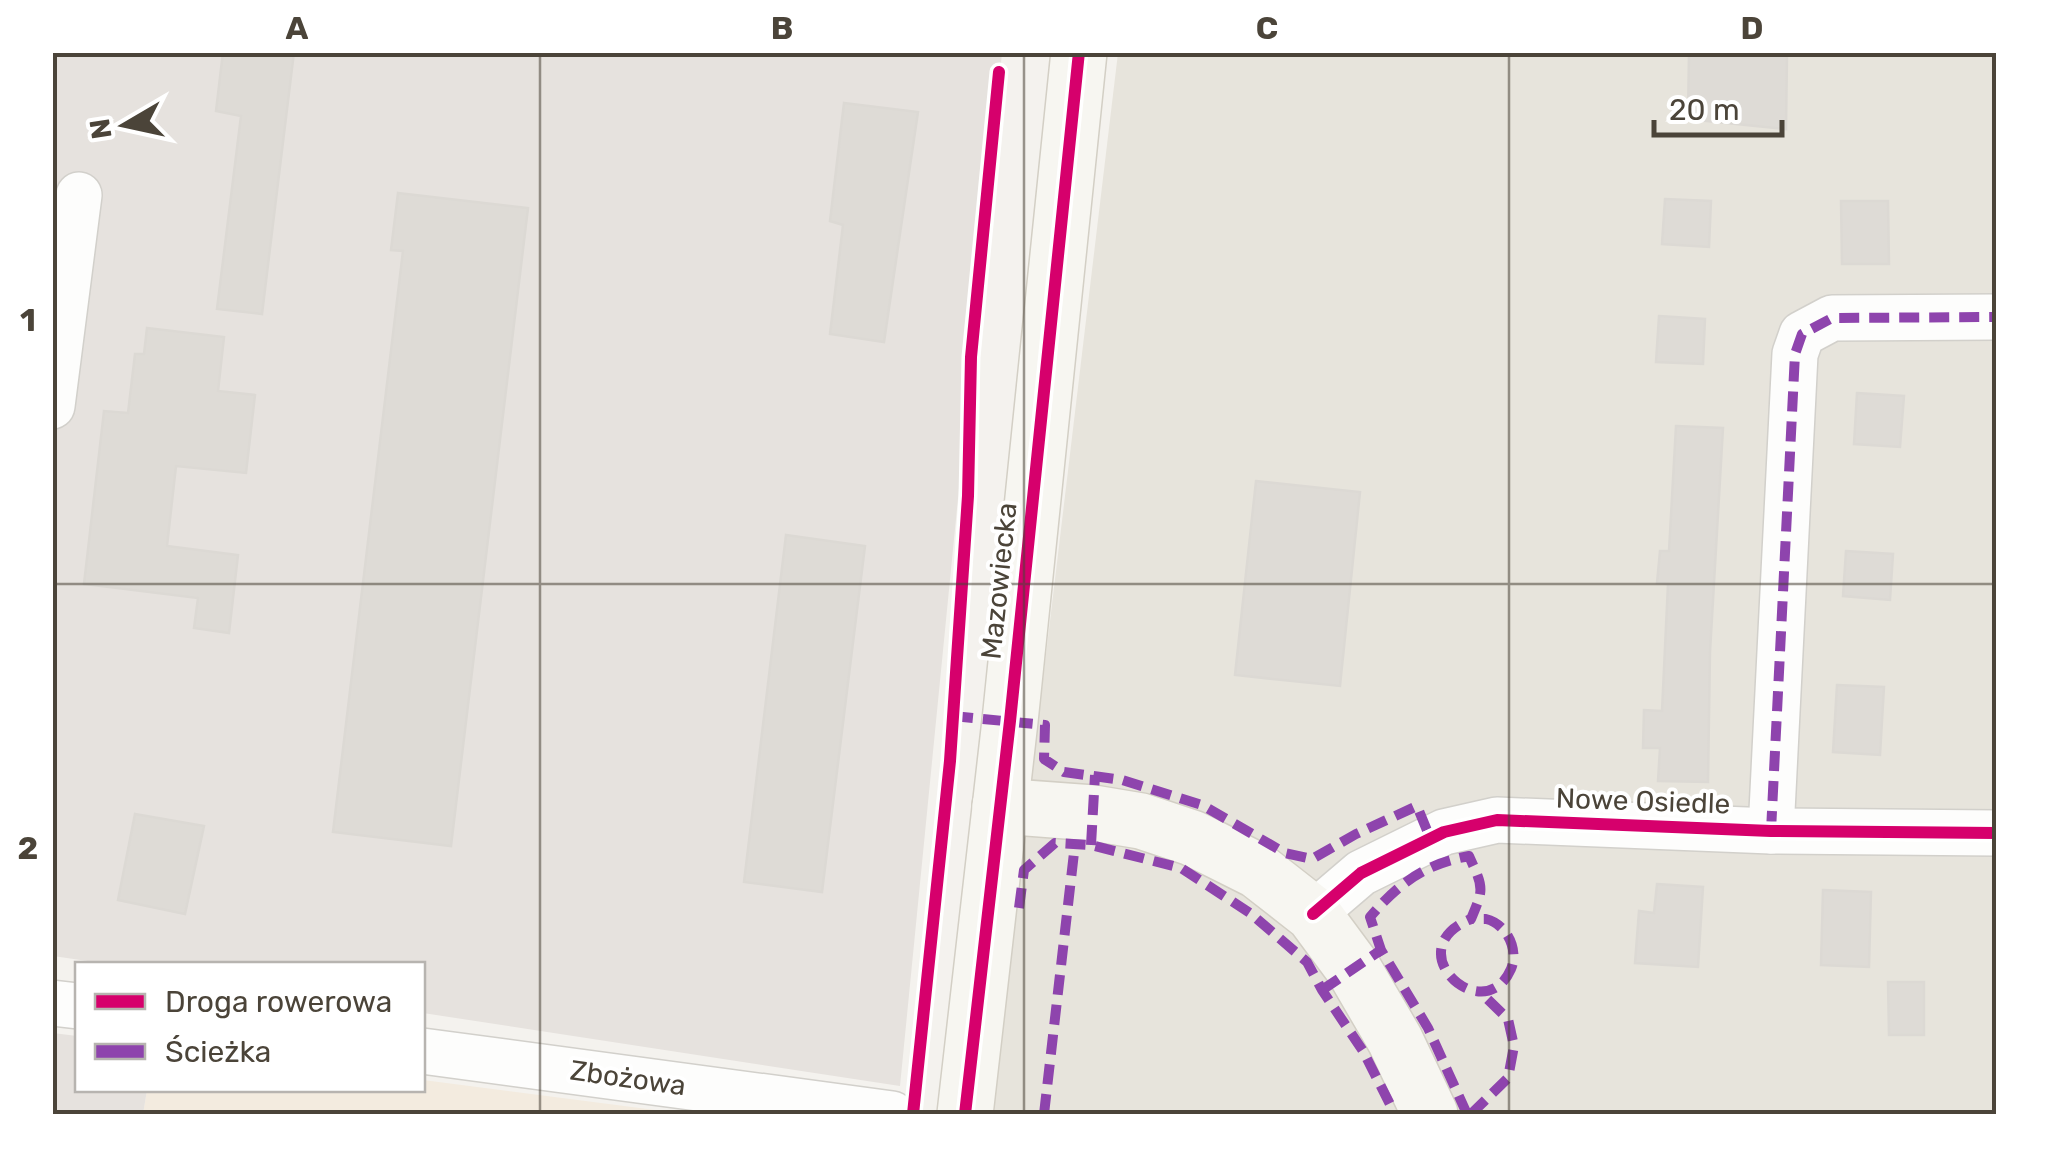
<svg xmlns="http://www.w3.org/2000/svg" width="2049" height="1167" font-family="Rubik,sans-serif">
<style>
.residential{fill:#e7e4dc}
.commercial{fill:#f3ebdf}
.industrial{fill:#e6e2de}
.building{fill:#dedbd6;stroke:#dcd9d4;stroke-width:2.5}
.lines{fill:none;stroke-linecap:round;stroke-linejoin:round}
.street-casing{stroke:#d2d0cb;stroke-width:48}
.secondary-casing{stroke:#d3cfc5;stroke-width:58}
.street{stroke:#fdfdfc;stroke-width:45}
.secondary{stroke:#f7f6f1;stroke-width:55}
.quiet{stroke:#8e44ad;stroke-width:10;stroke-dasharray:20 10;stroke-linecap:butt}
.cycleway-casing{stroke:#fff;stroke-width:19}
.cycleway{stroke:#d6006c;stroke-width:12}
.grid{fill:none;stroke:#4b4439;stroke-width:2.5;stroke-opacity:0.55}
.labels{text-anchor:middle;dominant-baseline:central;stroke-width:8;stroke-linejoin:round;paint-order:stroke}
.street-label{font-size:28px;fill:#4b4439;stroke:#fff}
.neatline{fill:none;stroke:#4b4439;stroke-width:4}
.grid-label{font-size:32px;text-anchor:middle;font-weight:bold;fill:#4b4439}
</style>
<rect width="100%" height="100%" fill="#f4f2ee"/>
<!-- residential -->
<path class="residential" d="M1118 53H1996V1114H991Z"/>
<!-- commercial -->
<path class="commercial" d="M423 1080 686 1114H143L147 1090H422Z"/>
<!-- industrial -->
<g class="industrial">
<path d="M52 53H1002L900 1086 423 1013 422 964H108L53 956Z"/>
<path d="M53 1033 77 1036 78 1090H147L143 1114H53Z"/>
</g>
<!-- building -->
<g class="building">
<path d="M223 52H294L262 314 217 309 241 116 216 111Z"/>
<path d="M1689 52 1787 55 1786 129 1688 119Z"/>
<path d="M844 103 918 112 884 342 830 334 843 225 830 221Z"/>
<path d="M398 193 528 208 451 846 333 832 403 251 391 250Z"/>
<path d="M1665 199 1711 201 1709 247 1662 244Z"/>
<path d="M1841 201H1888L1889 264H1842Z"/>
<path d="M1659 316 1705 319 1703 364 1656 362Z"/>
<path d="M147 328 224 337 218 391 255 395 246 473 176 466 167 546 238 555 229 633 194 628 198 598 84 584 104 411 128 413 135 354H144Z"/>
<path d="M1857 393 1904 396 1900 447 1854 444Z"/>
<path d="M1676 426 1723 428 1710 652 1708 782 1658 781 1660 748H1643L1644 710 1662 711 1668 584 1657 583 1660 551H1669Z"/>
<path d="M1256 481 1360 492 1340 686 1235 675Z"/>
<path d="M786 535 865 546 822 892 744 882Z"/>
<path d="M1846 551 1893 554 1890 600 1843 596Z"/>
<path d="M1837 685 1884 687 1880 755 1833 752Z"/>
<path d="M135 814 204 826 185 914 118 900Z"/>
<path d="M1657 884 1703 887 1698 967 1635 963 1639 911 1654 913Z"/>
<path d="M1823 890 1871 892 1869 967 1821 965Z"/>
<path d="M1888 982H1924V1035H1889Z"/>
</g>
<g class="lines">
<defs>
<g id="street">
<path d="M52 406 79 195"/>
<path d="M1771 831 1795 354 1802 334 1832 318 1996 317"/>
<path d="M1313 914 1361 873 1444 832 1497 820 1771 831 1996 833"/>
<path d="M52 1003 78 1006"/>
<path d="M422 1051 892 1114"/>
</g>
<g id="secondary">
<path d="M1000 806 1093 813 1141 821 1192 838 1258 871 1313 914 1353 968 1395 1040 1430 1114"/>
<path d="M965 1114 1010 721 1079 52"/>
</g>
</defs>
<!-- street casing -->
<use href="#street" class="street-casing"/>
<!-- secondary casing -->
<use href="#secondary" class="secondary-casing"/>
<!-- street -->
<use href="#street" class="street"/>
<!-- secondary -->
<use href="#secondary" class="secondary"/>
<!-- quiet -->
<g class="quiet">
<path d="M953 716 1045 725 1044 759 1064 772 1122 780 1202 805 1285 853 1312 859 1356 834 1417 806 1433 845"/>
<path d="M1771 831 1795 354 1802 334 1832 318 1996 317"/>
<path d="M1091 845 1095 775"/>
<path d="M1019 908 1024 870 1055 843 1091 845 1181 868 1250 913 1307 962 1322 990 1363 1051 1395 1114"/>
<path d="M1322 990 1381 950"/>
<path d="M1044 1114 1075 844"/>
<path d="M1467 1114 1428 1028 1381 950 1370 917C1399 883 1425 864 1469 856 1483 888 1485 886 1471 919 1395 949 1484 1031 1511 969 1519 950 1507 924 1486 919 1485 919 1472 919 1471 919"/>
<path d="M1471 1114 1508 1078 1514 1046 1508 1019 1479 991"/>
</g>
<defs>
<g id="cycleway">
<path d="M1313 914 1361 873 1444 832 1497 820 1771 831 1996 833"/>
<path d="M913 1114 950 761 968 496 971 357 999 72"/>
<path d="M965 1114 1010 721 1079 52"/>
</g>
</defs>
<!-- cycleway casing -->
<use href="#cycleway" class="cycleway-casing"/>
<!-- cycleway -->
<use href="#cycleway" class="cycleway"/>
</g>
<!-- grid -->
<path class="grid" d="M540 52V1114M1024 52V1114M1509 52V1114M52 584H1996"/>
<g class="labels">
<!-- street labels -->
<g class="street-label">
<text transform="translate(999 581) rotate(-84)">Mazowiecka</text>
<text transform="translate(1643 801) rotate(2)">Nowe Osiedle</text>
<text transform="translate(628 1078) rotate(8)">Zbożowa</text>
</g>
</g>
<!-- border -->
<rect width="2049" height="1167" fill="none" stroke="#ffffff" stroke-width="110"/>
<!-- legend -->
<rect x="75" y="962" width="350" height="130" fill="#ffffff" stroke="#b7b4b0" stroke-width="2.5"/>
<rect x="95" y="994" width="50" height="15" fill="#d6006c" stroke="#b7b4b0" stroke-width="2.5"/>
<text x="165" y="1012" font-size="30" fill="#4b4439">Droga rowerowa</text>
<rect x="95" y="1044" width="50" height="15" fill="#8e44ad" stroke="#b7b4b0" stroke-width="2.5"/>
<text x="165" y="1062" font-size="30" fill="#4b4439">Ścieżka</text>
<!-- north arrow -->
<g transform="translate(125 125) rotate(261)" stroke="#ffffff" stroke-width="8" paint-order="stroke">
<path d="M0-8L18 38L0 25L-18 38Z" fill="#4b4439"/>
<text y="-15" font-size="28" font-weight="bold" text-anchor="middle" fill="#4b4439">N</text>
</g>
<!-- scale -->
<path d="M1654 120v15h128v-15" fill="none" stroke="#4b4439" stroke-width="5"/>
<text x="1669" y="120" font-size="30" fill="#4b4439" stroke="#ffffff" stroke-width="8" paint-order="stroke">20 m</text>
<rect x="55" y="55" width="1939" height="1057" class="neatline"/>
<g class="grid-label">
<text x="297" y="39">A</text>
<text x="782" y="39">B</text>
<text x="1267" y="39">C</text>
<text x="1752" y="39">D</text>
<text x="28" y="331">1</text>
<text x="28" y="859">2</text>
</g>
</svg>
